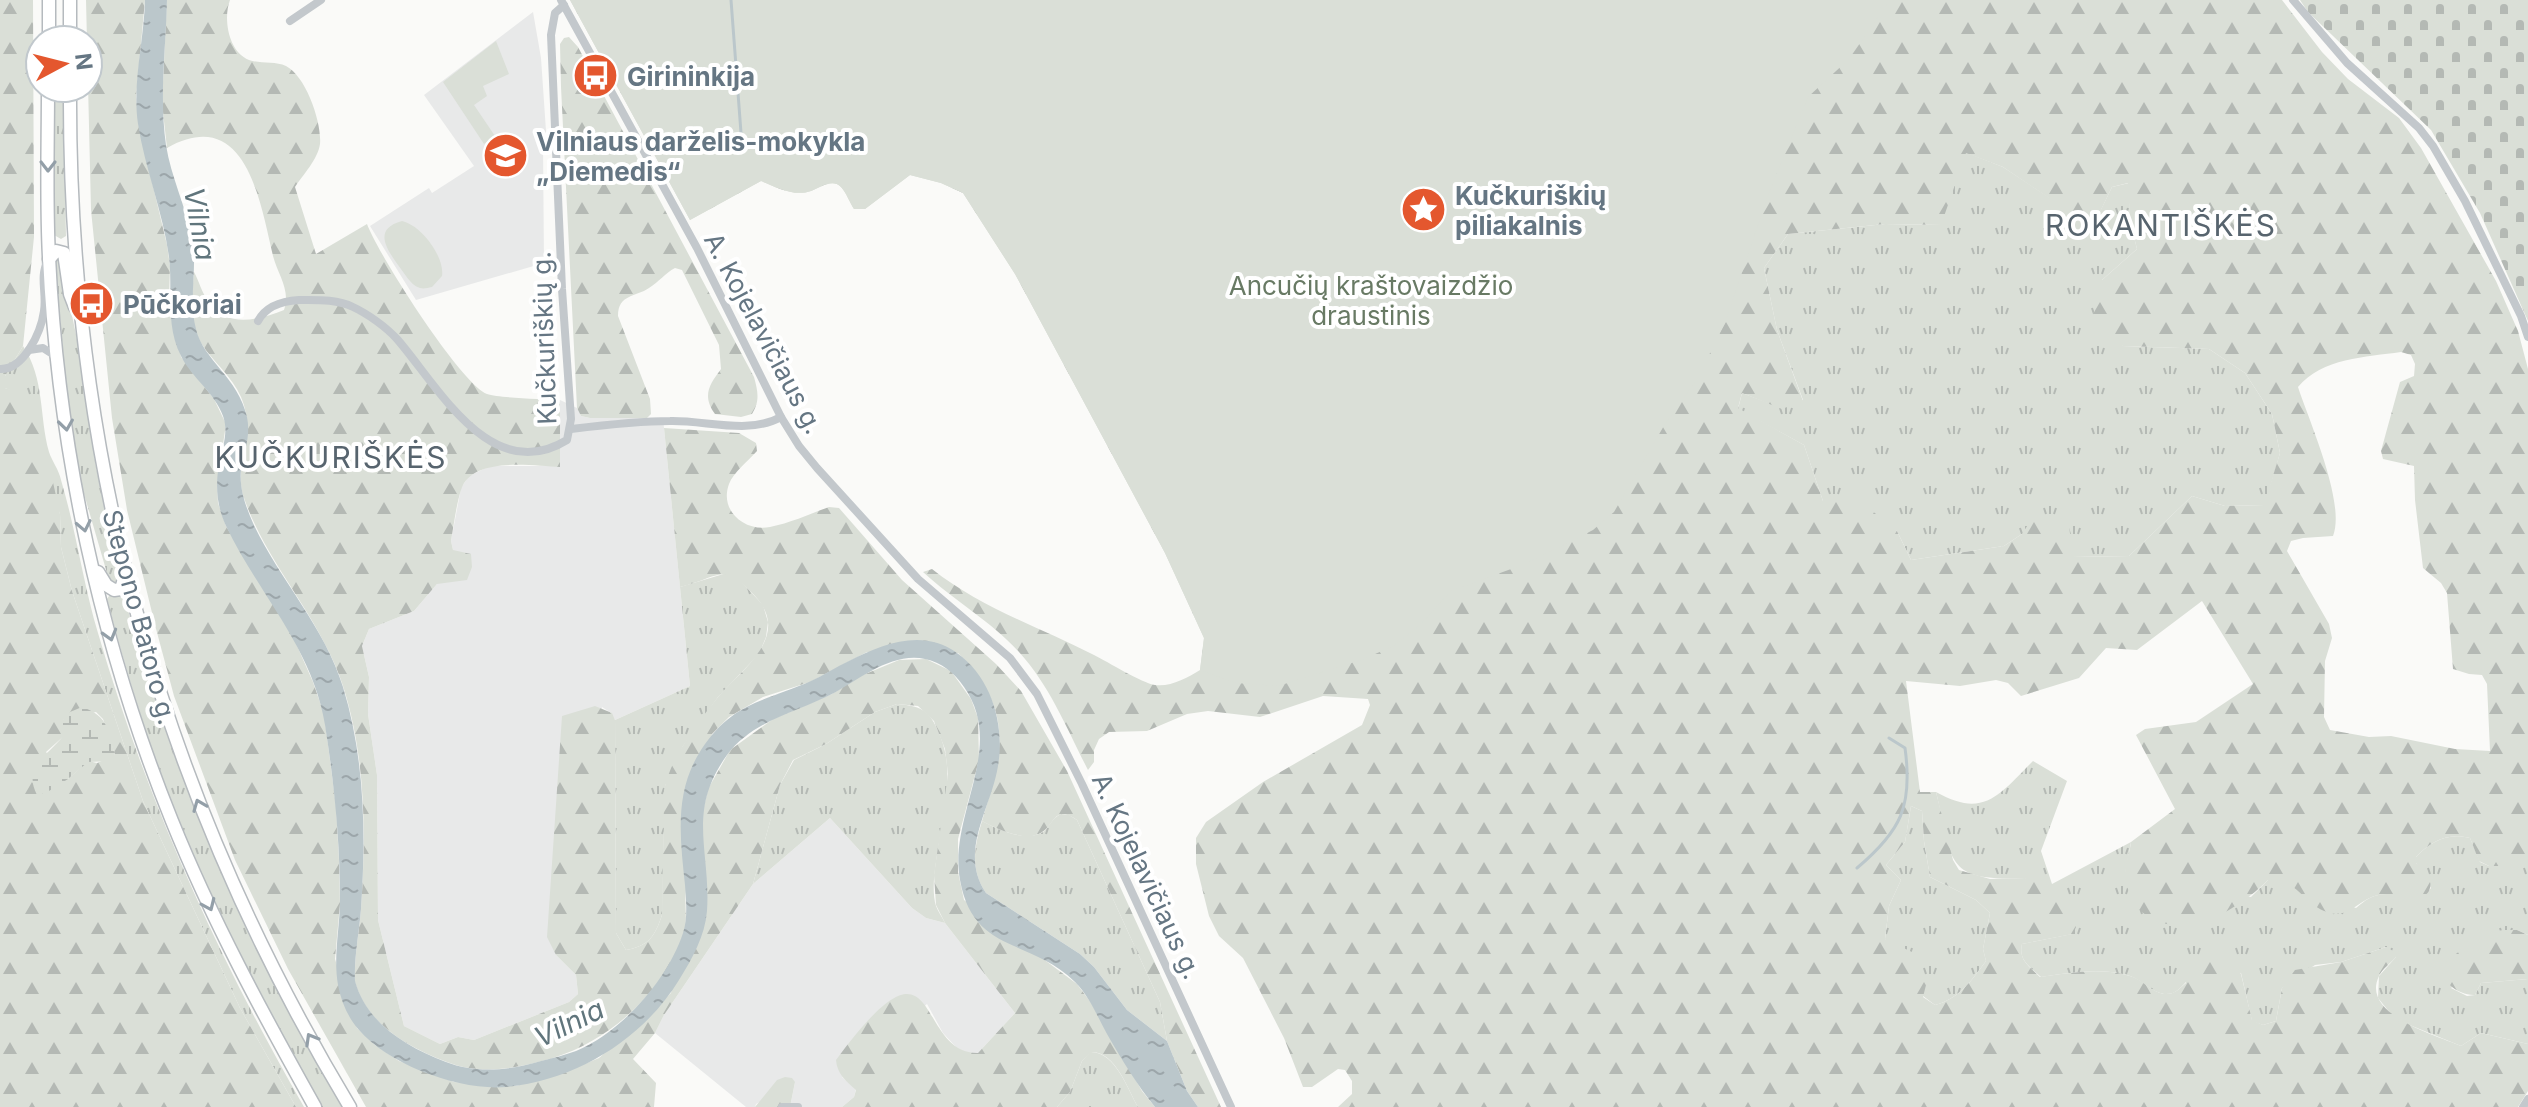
<svg xmlns="http://www.w3.org/2000/svg" width="2528" height="1107" font-family="Inter,sans-serif">
<style>
.built{fill:#e8e9e9}
.grass{fill:url(#grass-tufts)}
.forest{fill:url(#forest-firs);fill-rule:evenodd}
.wetland{fill:url(#wetland-marsh)}
.cemetery{fill:url(#cemetery-stones)}
.green{fill:#dadfd7}
.water{fill:url(#water-ripples)}
.lines{fill:none;stroke-linecap:round;stroke-linejoin:round}
.stream{stroke:#bbc7cb;stroke-width:3}
.primary-casing{stroke:#b5babe;stroke-width:15}
.street{stroke:#c3c8cc;stroke-width:8}
.primary{stroke:#fff;stroke-width:12}
.oneway{stroke:#939fa8}
.labels{text-anchor:middle;dominant-baseline:central;stroke-width:8;stroke-linejoin:round;paint-order:stroke}
.poi-label{font-size:26px;font-weight:bold;fill:#657683;stroke:#fff;text-anchor:start}
.park-label{font-size:26px;fill:#687a64;stroke:#fff}
.street-label{font-size:26px;fill:#657683;stroke:#fff}
.water-label{font-size:28px;font-style:italic;fill:#60757c;stroke:#fff}
.quarter-label{font-size:30px;letter-spacing:2px;fill:#57646e;stroke:#fff}
</style>
<defs>
<pattern id="grass-tufts" width="24" height="20" patternUnits="userSpaceOnUse" patternTransform="scale(2)"><rect width="24" height="20" fill="#dadfd7"/><path d="M3 7l-1-3M5 7V3M7 7l1-3M15 17l-1-3M17 17v-4M19 17l1-3" fill="none" stroke="#b4b9b4"/></pattern>
<pattern id="forest-firs" width="22" height="20" patternUnits="userSpaceOnUse" patternTransform="scale(2)"><rect width="22" height="20" fill="#dadfd7"/><path d="M5 1l3.5 6h-7zM16 11l3.5 6h-7z" fill="#b4b9b4"/></pattern>
<pattern id="wetland-marsh" width="20" height="14" patternUnits="userSpaceOnUse" patternTransform="scale(2)"><rect width="20" height="14" fill="#dadfd7"/><path d="M1 5h8M5 5V1M11 12h8M15 12V8" fill="none" stroke="#b4b9b4"/></pattern>
<pattern id="cemetery-stones" width="16" height="16" patternUnits="userSpaceOnUse" patternTransform="scale(2)"><rect width="16" height="16" fill="#dadfd7"/><path d="M2 7V4a2 2 0 0 1 4 0v3zM10 15v-3a2 2 0 0 1 4 0v3z" fill="#b4b9b4"/></pattern>
<pattern id="water-ripples" width="26" height="14" patternUnits="userSpaceOnUse" patternTransform="scale(2)"><rect width="26" height="14" fill="#bbc7cb"/><path d="M2 4q2-2 4 0t4 0M15 11q2-2 4 0t4 0" fill="none" stroke="#9ca6aa"/></pattern>
</defs>
<rect width="100%" height="100%" fill="#fafaf8"/>
<!-- built -->
<g class="built">
<path d="M533 12 541 58 546 131 543 146 544 263 416 300 370 226 429 188 432 193 474 166 424 95Z"/>
<path d="M560 400 577 408 581 416 590 418H663L690 686 615 720 611 713 602 707 556 955 576 975 578 994 569 1002 474 1040 458 1037 440 1044 404 1026 378 920 377 775 368 714 369 677 362 646 369 629 414 611 437 584 453 550 451 541 461 488 469 476 490 466H560Z"/>
<path d="M830 818 912 908 926 918 945 923 1015 1013 978 1053H967L956 1047 943 1033 927 1004 842 1077 856 1089 854 1097 842 1107H790L795 1082 756 1104 755 1107H746L655 1033 664 1015 753 884Z"/>
</g>
<!-- grass -->
<g class="grass">
<path d="M55 88H63L66 236 61 239 54 235Z"/>
<path d="M1965 152 2003 167 2050 198 2054 226 2087 238 2112 187 2129 183 2130 221 2137 249 2102 280 2123 346 2209 349 2245 373 2272 414 2280 453 2265 505 2225 506 2192 496 2129 556 2073 557 2022 534 2004 546 1911 560 1897 531 1823 501 1804 445 1738 409 1742 393 1782 408 1803 400 1777 330 1764 268 1788 234 1885 224 1940 225Z"/>
<path d="M60 258 79 349 96 467 120 578 114 584 109 580 82 487 69 418 55 262Z"/>
<path d="M23 346C45 379 39 416 49 452 52 461 59 470 61 480 76 530 83 583 98 633 147 801 217 956 304 1107H296L240 1008 143 801 72 591 61 547 60 514 12 391 5 388V376Z"/>
<path d="M727 573 737 577 763 605 768 622 766 637 759 654 718 697 683 746 665 786 662 915C655 936 649 946 626 950L616 933 615 720 690 686 680 587Z"/>
<path d="M120 593 124 595C172 777 248 946 344 1107H322C272 1021 225 933 187 841 154 763 129 682 107 599L109 596Z"/>
<path d="M897 704C924 706 931 712 941 738 956 778 941 822 936 862 934 875 932 893 936 906 938 911 942 917 945 923L926 918 912 908 830 818 753 884 780 785 794 760 826 744 875 712Z"/>
<path d="M2033 761 2067 781 2041 851 2052 884 2131 842 2125 874 2251 897 2268 880H2282L2356 908C2360 905 2366 899 2372 897 2393 888 2416 909 2431 888L2416 863V857C2431 841 2448 832 2470 838L2480 862 2489 866H2528V935L2517 930 2451 988 2467 996 2475 995 2481 983 2528 979V1044L2481 1033 2461 1046 2395 1019 2378 998 2379 976 2396 957 2386 947 2341 962 2315 965 2282 988 2276 1021 2263 1025 2252 1021 2241 973 2186 968V982C2179 989 2175 995 2164 994 2151 992 2142 980 2130 976 2102 967 2069 973 2041 977 2030 967 2018 960 2022 944L2072 934 2025 878C1943 882 1953 861 1936 792 1984 819 1999 795 2033 761Z"/>
<path d="M1911 806 1922 811 1924 841 1930 877 1976 900 1990 913 1983 949 1986 961C1972 980 1959 999 1935 1005L1923 996 1885 939 1889 906 1901 880 1886 865 1905 842Z"/>
<path d="M1061 814 1069 815 1077 820 1160 1002 1167 1041 1127 1010 1094 967 1080 954 986 893C970 869 974 848 982 821 997 829 1026 843 1043 832 1050 826 1052 818 1061 814Z"/>
<path d="M1091 1052C1116 1053 1127 1088 1138 1107H1057L1070 1092 1082 1061Z"/>
</g>
<!-- forest -->
<g class="forest">
<path d="M0 0H33L34 237 23 346 5 376V388L25 394 36 405 60 514 61 547 72 591 143 801 240 1008 296 1107H0ZM96 712 103 719 115 755 97 763 88 761 68 779 46 752 64 736 63 720Z"/>
<path d="M86 0H145L136 97 139 127 167 245 170 266 169 299 181 357 214 399 226 424 217 485 218 503 226 526 294 639 313 682 324 714 336 806 339 860 340 904 335 959 357 1028 375 1045 399 1061 454 1082 516 1086 572 1069 599 1058 671 993 703 841 702 815 708 789 730 750 773 719 832 694 858 677 899 660 926 659 951 671 971 699 978 718 979 760 958 839V872L964 900 1077 984 1092 1004 1142 1091 1155 1107H1138C1127 1088 1116 1053 1092 1052L1082 1061 1070 1092 1057 1107H842L854 1097 856 1090C846 1081 837 1074 836 1060 943 915 913 1054 978 1053L1015 1013 945 923 936 905 934 875 948 774 945 749 934 721 918 706 897 704 875 712 826 744 793 760 780 785 753 884 664 1015 655 1033 633 1059 656 1083 654 1107H366L288 969 235 860 174 696 155 625 127 510 112 418 91 210Z"/>
<path d="M167 0H230C223 18 228 52 249 60 260 64 275 61 286 66 306 76 322 123 320 144 318 159 303 175 295 187L316 254 367 224C378 254 460 383 487 394 499 398 544 399 560 400V467C531 466 472 456 461 490 456 506 454 524 451 541L453 550 471 554 472 567 467 580 437 584 414 611 369 629 362 646 369 677 368 714 377 775 378 920 404 1026 440 1044 458 1037 474 1040 569 1002 578 994 576 975 556 955 547 937 562 716 595 706 612 713 615 720 616 933 626 950C649 946 655 936 662 915 662 884 663 853 664 823 664 811 662 797 665 786 672 756 699 721 718 697 742 669 792 636 755 596 722 561 721 577 680 587L664 428 739 433 756 443 757 451C749 460 733 473 729 484 719 511 745 532 770 527 790 523 810 514 829 507L839 508 902 580 996 664 1021 691 1067 771 1221 1107H1198L1187 1091 1167 1041 1160 1002 1077 820C1051 803 1056 829 1036 835 1022 840 994 828 982 821 1003 751 1015 711 958 653L867 652 810 682 763 697 729 717 712 734C704 786 693 838 686 890 684 904 688 918 684 932 665 991 611 1040 553 1058 518 1068 482 1076 447 1062 407 1047 367 1024 355 982 354 957 359 933 361 909 366 834 366 758 343 686 321 618 267 565 244 498 232 465 258 437 241 397 232 376 213 362 201 343 189 323 192 294 194 272 199 281 202 293 208 301 226 329 259 320 284 310 291 290 278 275 273 256 260 201 246 104 167 148L162 103Z"/>
<path d="M570 0H2282L2322 52 2348 79 2399 118 2421 148 2496 281 2518 331 2528 369V866H2489L2479 861 2470 838C2448 832 2431 841 2416 857V863L2430 877C2431 886 2431 894 2421 897 2406 903 2388 890 2372 897 2355 904 2347 919 2327 912 2302 904 2299 879 2268 880 2238 910 2181 945 2142 912 2133 904 2125 886 2125 873 2125 863 2130 852 2131 842L2175 809 2136 735 2145 729 2196 722 2253 684 2202 601 2137 650 2106 648 2079 678 2021 696 2008 683 1996 680 1960 686 1906 681 1920 792H1936L1953 860 1959 870 1990 879 2025 878 2041 882 2076 927 2073 934 2022 944C2018 960 2030 967 2040 977 2070 973 2101 967 2130 976 2142 979 2151 992 2164 994 2174 995 2179 989 2186 983L2185 968 2191 962 2221 954 2230 958 2241 974 2252 1020 2263 1025 2276 1021 2282 988 2295 970 2341 962 2386 947 2395 952 2396 957C2391 963 2382 969 2379 976 2360 1015 2436 1035 2461 1046L2481 1033 2528 1044V1091L2518 1107H1338L1352 1094V1081L1345 1070 1338 1069 1312 1087H1303L1284 1038 1243 958 1219 936 1209 916 1196 864V838L1206 822 1263 782 1362 725 1370 705 1368 699 1323 696 1260 717 1208 711 1187 714 1147 731 1109 732 1099 739 1094 750V762L1088 770C1067 729 1050 686 1019 652 992 622 953 600 923 572L932 569C981 608 1039 627 1094 655 1108 662 1142 683 1155 685 1171 687 1187 678 1200 670L1204 638 1165 553 1015 274 963 193 941 183 910 175 865 209H854C850 203 846 192 841 187 832 178 820 188 811 191 794 197 776 187 761 181L690 220ZM1966 153 2003 167 2049 198 2054 226 2087 239 2112 187 2128 183 2130 221 2137 249 2102 280 2093 316 2123 346 2209 349 2245 373 2272 414 2280 453 2264 505 2225 506 2192 496 2129 556 2073 557 2068 518 2035 514 2022 534 2004 546 1911 560 1897 531 1860 501H1823L1804 445 1738 408 1742 393 1782 409 1803 401 1777 330 1764 268 1788 234 1885 224 1941 225ZM2401 352 2411 355 2415 364 2414 376 2400 382 2381 451 2383 459 2414 466 2415 500 2423 568 2441 583 2447 593 2453 669 2469 674 2482 675 2487 684 2490 751 2455 749 2391 736 2369 737 2330 730 2324 717 2325 661 2332 638 2329 624 2287 551 2291 541 2303 538 2333 536C2346 503 2309 421 2298 387 2322 358 2366 357 2401 352ZM1911 806 1922 811 1924 841 1930 877 1976 900 1990 913 1983 949 1986 961C1972 980 1959 999 1935 1005L1923 997 1927 981 1914 953 1885 939 1889 906 1901 880 1886 865 1905 842Z"/>
<path d="M569 37 578 47 754 377C758 392 760 401 752 414L741 417 715 414C702 396 709 385 721 369L719 345 682 270 675 268C665 273 659 282 649 288 636 297 618 294 618 316L650 399 651 414 647 418H590L581 416 577 408 561 87 560 44 564 38Z"/>
<path d="M2503 930H2517L2528 935V979L2481 983 2475 995C2460 996 2434 980 2447 962 2456 951 2489 932 2503 930Z"/>
<path d="M785 1077 792 1078 795 1082 790 1107H755L777 1080Z"/>
</g>
<!-- wetland -->
<path class="wetland" d="M82 707C109 716 108 731 115 755L114 761 88 762 68 779 49 791 37 795C22 766 49 755 63 736V720L70 712Z"/>
<!-- cemetery -->
<path class="cemetery" d="M2300 0H2528V321L2480 213 2431 130 2308 12Z"/>
<!-- green -->
<g class="green">
<path d="M570 0H1890L1849 59 1808 97 1767 198 1725 323 1696 381 1665 424 1614 512 1593 530 1572 541 1522 565 1451 591 1419 626 1393 646 1364 659 1278 686 1236 683 1200 670 1204 638 1165 553 1015 274 963 193 941 183 910 175 865 209H854C850 203 846 192 841 187 832 178 820 188 811 191 794 197 776 187 761 181L690 220Z"/>
<path d="M496 41 509 74 483 86 487 96 474 105 495 136 484 144 443 82Z"/>
<path d="M402 221C421 225 445 257 442 276L432 287C427 288 424 289 420 288 410 285 404 272 398 265 386 248 373 229 402 221Z"/>
</g>
<!-- water -->
<path class="water" d="M145 0H167C166 48 159 97 166 145 171 177 186 207 192 238 198 268 188 299 196 329 203 360 238 377 247 417 251 436 244 452 241 470 239 488 246 507 253 523 279 579 325 627 343 687 365 759 366 835 361 909 359 934 354 957 355 981 367 1024 407 1047 446 1062 477 1074 511 1070 541 1061 553 1058 565 1055 576 1051 622 1032 668 979 683 933 688 918 686 900 685 885 680 837 674 792 701 750 733 701 764 702 811 681 824 675 836 667 849 661 882 644 923 628 957 653 992 678 1005 725 998 766 991 809 958 852 986 893L1080 954 1094 967 1127 1010 1167 1041 1187 1091 1198 1107H1155C1137 1085 1122 1060 1107 1034 1097 1016 1090 997 1075 982 1031 938 973 954 960 880 948 815 1007 748 964 687 955 673 941 662 925 659 892 652 860 679 834 693 798 712 753 720 727 755 686 812 711 850 707 911 705 936 692 959 679 980 642 1040 576 1080 506 1087 460 1091 389 1065 359 1030 348 1018 341 1001 338 985 333 956 340 928 340 899 340 840 334 782 325 725 313 649 258 593 226 526 217 507 215 486 219 465 222 448 229 433 223 416 215 393 191 377 181 356 165 325 173 290 169 257 163 212 145 169 138 124 132 83 144 41 145 0Z"/>
<g class="lines">
<!-- stream -->
<g class="stream">
<path d="M731 0 742 146"/>
<path d="M1857 868C1901 831 1913 806 1905 748L1889 738"/>
</g>
<defs>
<g id="primary">
<path d="M49 40V0"/>
<path d="M70 40V0"/>
<path d="M48 88C48 144 46 201 49 257 58 449 100 643 172 821 212 920 263 1014 315 1107"/>
<path d="M70 88C68 456 160 792 350 1107"/>
<path d="M49 259 56 251 64 253 70 294 75 307"/>
<path d="M98 572 106 585 114 590 121 589 125 576"/>
</g>
</defs>
<!-- primary casing -->
<use href="#primary" class="primary-casing"/>
<!-- street -->
<g class="street">
<path d="M561 0 697 248 781 417 799 446 817 468 918 579 1010 658 1037 694 1082 784 1231 1107"/>
<path d="M2293 0 2347 63 2419 128 2433 146 2465 201 2521 316 2528 337"/>
<path d="M290 21 321 0"/>
<path d="M258 321C266 306 282 301 299 300 317 300 337 299 353 307 368 314 386 327 397 339 438 386 491 487 567 440L571 419 562 289 551 35 555 13 564 5"/>
<path d="M29 350 43 348 57 357"/>
<path d="M0 369C24 370 41 332 44 311 47 293 39 277 48 260"/>
<path d="M571 429C604 425 637 421 670 421 706 420 749 435 781 417"/>
<path d="M782 1107H798"/>
<path d="M2523 1107 2528 1099"/>
</g>
<!-- primary -->
<use href="#primary" class="primary"/>
</g>
<!-- one-way arrows -->
<defs><path id="oneway-chevron" d="M-2-3.5L2.5 0L-2 3.5" fill="none" stroke-width="1.6" stroke-linecap="round" stroke-linejoin="round" transform="scale(2)"/></defs>
<g class="oneway">
<use href="#oneway-chevron" transform="translate(48 166) rotate(90)"/>
<use href="#oneway-chevron" transform="translate(66 425) rotate(82)"/>
<use href="#oneway-chevron" transform="translate(84 526) rotate(78)"/>
<use href="#oneway-chevron" transform="translate(110 635) rotate(74)"/>
<use href="#oneway-chevron" transform="translate(199 805) rotate(-112)"/>
<use href="#oneway-chevron" transform="translate(209 905) rotate(66)"/>
<use href="#oneway-chevron" transform="translate(311 1039) rotate(-120)"/>
</g>
<!-- icons -->
<defs>
<symbol id="bus-disc" viewBox="-11 -11 22 22"><circle r="9.5" fill="#e4572e" stroke="#fff"/><path d="M-5-6H5V4H4V6H2V4H-2V6H-4V4H-5ZM-3.5-4V0h7V-4ZM-3.5 1.2v1.5H-2V1.2ZM2 1.2v1.5H3.5V1.2Z" fill="#fff"/></symbol>
<symbol id="school-disc" viewBox="-11 -11 22 22"><circle r="9.5" fill="#e4572e" stroke="#fff"/><path d="M0-5L7-2L0 1L-7-2ZM-4 1L0 2.5L4 1V4Q0 6-4 4Z" fill="#fff"/></symbol>
<symbol id="sight-disc" viewBox="-11 -11 22 22"><circle r="9.5" fill="#e4572e" stroke="#fff"/><path d="M0-6L1.8-2.2L6-1.7L2.9 1.2L3.7 5.4L0 3.3L-3.7 5.4L-2.9 1.2L-6-1.7L-1.8-2.2Z" fill="#fff"/></symbol>
</defs>
<g fill-rule="evenodd">
<use href="#bus-disc" x="570" y="50" width="51" height="51"/>
<use href="#school-disc" x="480" y="130" width="51" height="51"/>
<use href="#sight-disc" x="1398" y="184" width="51" height="51"/>
<use href="#bus-disc" x="66" y="278" width="51" height="51"/>
</g>
<g class="labels">
<!-- poi labels -->
<g class="poi-label">
<text x="627" y="76">Girininkija</text>
<text x="536" y="141">Vilniaus darželis-mokykla<tspan x="536" dy="30">„Diemedis“</tspan></text>
<text x="1455" y="195">Kučkuriškių<tspan x="1455" dy="30">piliakalnis</tspan></text>
<text x="123" y="304">Pūčkoriai</text>
</g>
<!-- park labels -->
<g class="park-label">
<text x="1371" y="285">Ancučių kraštovaizdžio<tspan x="1371" dy="30">draustinis</tspan></text>
</g>
<!-- street labels -->
<g class="street-label">
<text transform="translate(764 333) rotate(62)">A. Kojelavičiaus g.</text>
<text transform="translate(544 338) rotate(-92)">Kučkuriškių g.</text>
<text transform="translate(140 617) rotate(75)">Stepono Batoro g.</text>
<text transform="translate(1147 876) rotate(65)">A. Kojelavičiaus g.</text>
</g>
<!-- water labels -->
<g class="water-label">
<text transform="translate(200 224) rotate(80)">Vilnia</text>
<text transform="translate(569 1023) rotate(-26)">Vilnia</text>
</g>
<!-- quarter labels -->
<g class="quarter-label">
<text x="2161" y="225">ROKANTIŠKĖS</text>
<text x="331" y="457">KUČKURIŠKĖS</text>
</g>
</g>
<!-- north arrow -->
<g transform="translate(64 64) rotate(83)"><circle r="38" fill="#ffffff" stroke="#c1c8cd" stroke-width="2"/>
<path d="M0-6L14 30L0 20L-14 30Z" fill="#e4572e"/>
<text y="-12" font-size="22" font-weight="bold" text-anchor="middle" fill="#657683">N</text>
</g>
</svg>
